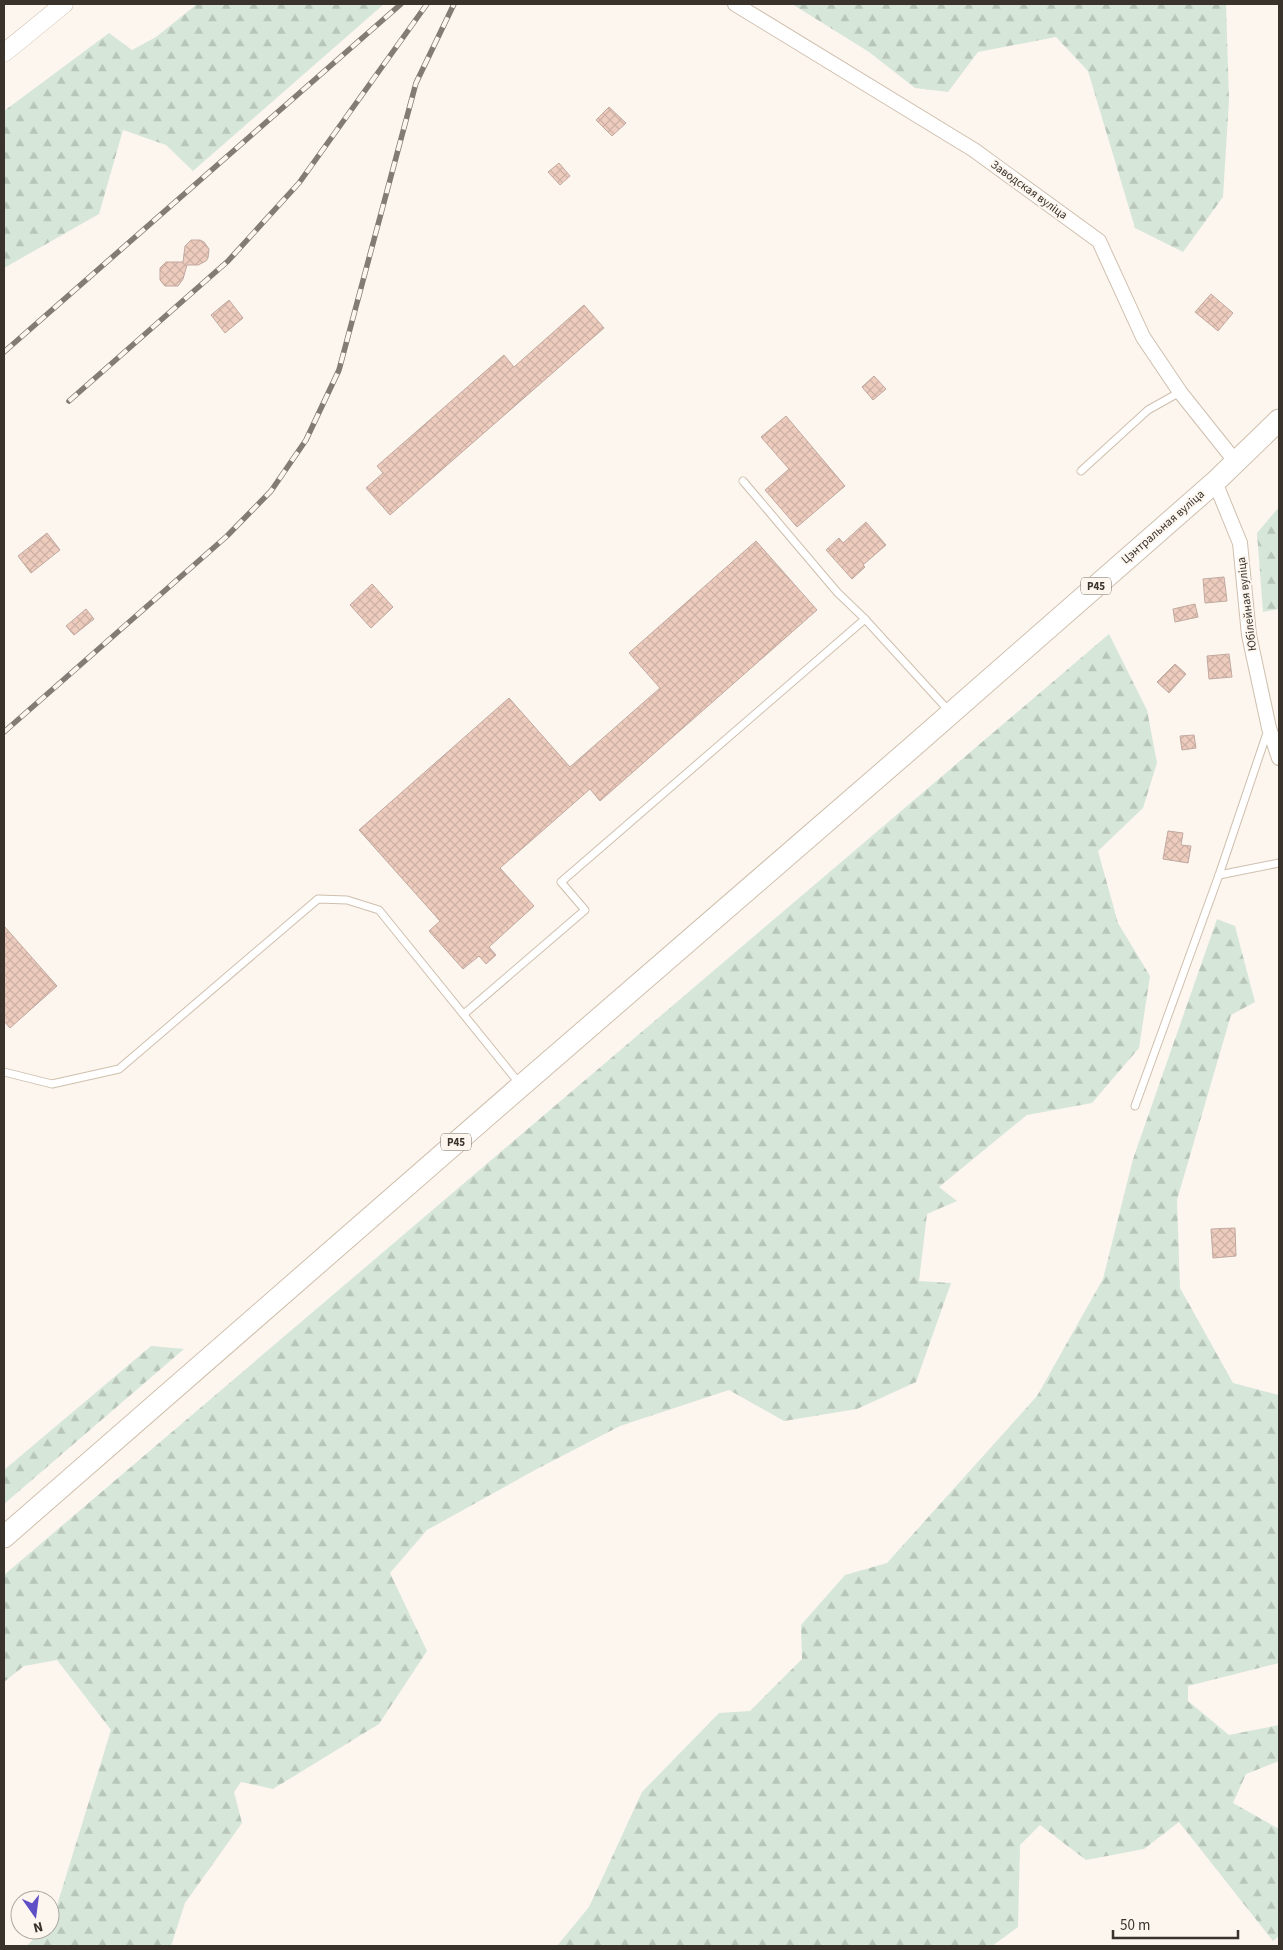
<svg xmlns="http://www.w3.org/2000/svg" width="1283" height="1950" font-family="'Source Sans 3',sans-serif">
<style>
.forest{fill:url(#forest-firs)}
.building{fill:url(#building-cross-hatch);stroke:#c1a9a0}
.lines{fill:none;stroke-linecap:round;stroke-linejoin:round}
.service-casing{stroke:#cfbfad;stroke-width:9}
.minor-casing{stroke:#cfbfad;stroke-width:16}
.tertiary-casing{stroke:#cfbfad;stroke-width:19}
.primary-casing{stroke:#cfbfad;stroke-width:23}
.service{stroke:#fff;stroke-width:7}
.minor{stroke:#fff;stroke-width:14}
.tertiary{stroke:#fff;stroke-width:18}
.primary{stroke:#fff;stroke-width:21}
.rail-casing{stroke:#827c75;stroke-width:5.5}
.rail{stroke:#fdf6ef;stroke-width:4;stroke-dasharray:11;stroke-linecap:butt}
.labels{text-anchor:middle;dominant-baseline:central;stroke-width:4;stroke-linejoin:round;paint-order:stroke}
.shield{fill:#fdf6ef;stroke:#746e66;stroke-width:1}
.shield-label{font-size:11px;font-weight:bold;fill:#39332c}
.street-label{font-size:12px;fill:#39332c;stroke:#fdf6ef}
</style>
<defs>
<pattern id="forest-firs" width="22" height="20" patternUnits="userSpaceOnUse" patternTransform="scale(1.25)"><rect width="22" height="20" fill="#d6e6d8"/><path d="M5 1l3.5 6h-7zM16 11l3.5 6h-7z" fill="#b8c6ba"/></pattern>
<pattern id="building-cross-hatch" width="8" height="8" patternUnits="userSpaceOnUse" patternTransform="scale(1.25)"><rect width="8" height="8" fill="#edccbe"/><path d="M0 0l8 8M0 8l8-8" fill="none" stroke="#ccb0a3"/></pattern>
</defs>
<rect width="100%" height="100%" fill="#fdf6ef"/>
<!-- forest -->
<g class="forest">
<path d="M197 4H384L193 171 166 145 123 130 99 214 4 268V111L109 33 132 50 156 37Z"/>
<path d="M792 4H1226L1229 100 1223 197 1183 252 1135 228 1088 71 1056 37 978 52 948 92 915 88 869 52Z"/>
<path d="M1279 507V609L1263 612 1257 533Z"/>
<path d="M1109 634 1147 710 1157 763 1143 808 1098 851 1118 923 1150 976 1139 1048 1092 1103 1027 1115 939 1187 957 1201 927 1214 919 1281 951 1283 916 1382 857 1409 784 1421 729 1390 620 1426 535 1470 427 1530 390 1573 427 1651 379 1724 273 1789 241 1782 234 1792 242 1823 185 1903 171 1946H27L41 1930H50V1920L54 1915 111 1730 57 1660 24 1666 4 1682V1575Z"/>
<path d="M1217 919 1235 926 1255 1002 1231 1015 1177 1200 1180 1288 1233 1383 1279 1395V1663L1188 1686V1701L1229 1735 1279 1725V1761L1246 1774 1233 1803 1279 1829V1936L1273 1941 1179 1822 1144 1849 1086 1860 1040 1825 1020 1845 1018 1927 992 1946H557L589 1907 642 1792 719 1713 750 1711 802 1659 801 1625 845 1575 887 1563 1037 1396 1103 1279 1133 1159Z"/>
<path d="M151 1346 184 1349 4 1504V1470Z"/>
</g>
<!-- building -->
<g class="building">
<path d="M609 107 626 123 612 136 596 120Z"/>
<path d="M559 163 570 176 560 185 548 172Z"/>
<path d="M191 240H200L204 242 209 249 208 258 206 261 198 265H187L183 279 178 286H165L160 280V268L166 262H183L185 246Z"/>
<path d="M1211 294 1233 313 1218 331 1195 312Z"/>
<path d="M229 300 243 318 225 333 211 315Z"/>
<path d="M584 305 604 328 390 515 366 488 383 473 377 466 504 355 514 367Z"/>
<path d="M874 376 886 389 873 400 862 387Z"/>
<path d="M786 416 845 486 797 527 765 490 789 469 761 437Z"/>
<path d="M866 522 886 545 863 565 865 567 852 579 826 550 839 538 843 543Z"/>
<path d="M47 533 60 550 31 573 18 556Z"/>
<path d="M756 541 817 610 600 801 590 789 500 868 534 906 489 947 496 955 486 964 479 956 463 969 429 931 440 921 359 830 509 698 570 767 660 688 629 653Z"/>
<path d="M1224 577 1227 601 1205 603 1203 579Z"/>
<path d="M372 584 393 607 371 628 350 605Z"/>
<path d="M1195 604 1198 617 1175 622 1173 609Z"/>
<path d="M86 609 94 619 74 635 66 626Z"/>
<path d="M1229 654 1232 677 1209 679 1207 656Z"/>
<path d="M1175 664 1186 674 1169 693 1157 682Z"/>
<path d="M1194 735 1196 748 1182 750 1180 736Z"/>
<path d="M1168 831 1183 833 1181 845 1191 846 1188 863 1163 859Z"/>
<path d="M4 926 57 986 10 1028 4 1021Z"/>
<path d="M1235 1228 1236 1256 1213 1258 1211 1229Z"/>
</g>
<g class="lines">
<defs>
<g id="service">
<path d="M1081 471 1148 410 1180 392"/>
<path d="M743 481 837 592 865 619 949 711"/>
<path d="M1219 875 1279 863"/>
<path d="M464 1014 585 910 561 882 865 619"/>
<path d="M4 1072 52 1084 119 1069 318 899 347 900 379 910 519 1083"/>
<path d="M1135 1106 1219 875 1268 730"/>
</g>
<g id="minor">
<path d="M735 4 974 150 1099 241 1143 337 1180 392 1235 461"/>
<path d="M1215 482 1240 543 1249 635 1269 728 1279 758"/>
</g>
<path id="tertiary" d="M4 53 64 4"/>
<path id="primary" d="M4 1537 521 1086 909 750 1215 482 1279 420"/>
</defs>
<!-- service casing -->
<use href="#service" class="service-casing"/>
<!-- minor casing -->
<use href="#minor" class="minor-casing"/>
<!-- tertiary casing -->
<use href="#tertiary" class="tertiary-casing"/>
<!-- primary casing -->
<use href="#primary" class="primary-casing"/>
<!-- service -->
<use href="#service" class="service"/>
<!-- minor -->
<use href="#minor" class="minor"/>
<!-- tertiary -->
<use href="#tertiary" class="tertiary"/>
<!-- primary -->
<use href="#primary" class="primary"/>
<defs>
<g id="rail">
<path d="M4 352 401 4"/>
<path d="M69 401 228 261 299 183 427 4"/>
<path d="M4 732 227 536 271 491 306 440 339 370 416 83 454 4"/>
</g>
</defs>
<!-- rail casing -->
<use href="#rail" class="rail-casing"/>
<!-- rail -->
<use href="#rail" class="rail"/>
</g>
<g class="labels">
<!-- shield labels -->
<g class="shield">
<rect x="1081" y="577.5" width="30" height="17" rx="4"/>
<rect x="441" y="1133.5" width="30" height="17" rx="4"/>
</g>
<g class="shield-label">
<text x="1096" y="586">Р45</text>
<text x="456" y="1142">Р45</text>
</g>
<!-- street labels -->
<g class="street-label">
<text transform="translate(1029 190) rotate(36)">Заводская вуліца</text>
<text transform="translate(1163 527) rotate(-41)">Цэнтральная вуліца</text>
<text transform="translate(1247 604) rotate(-97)">Юбілейная вуліца</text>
</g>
</g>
<!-- border -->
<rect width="1283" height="1950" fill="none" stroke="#39332c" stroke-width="10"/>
<!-- north arrow -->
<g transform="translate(35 1915) rotate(166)"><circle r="24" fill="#fdf6ef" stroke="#afa8a1"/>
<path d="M0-4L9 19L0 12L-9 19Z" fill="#5e4fc7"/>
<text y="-8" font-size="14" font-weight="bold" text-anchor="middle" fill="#39332c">N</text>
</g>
<!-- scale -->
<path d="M1113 1930v8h125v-8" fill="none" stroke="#39332c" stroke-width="2.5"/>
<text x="1120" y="1930" font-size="15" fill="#39332c" stroke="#fdf6ef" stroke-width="4" paint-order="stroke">50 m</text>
</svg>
